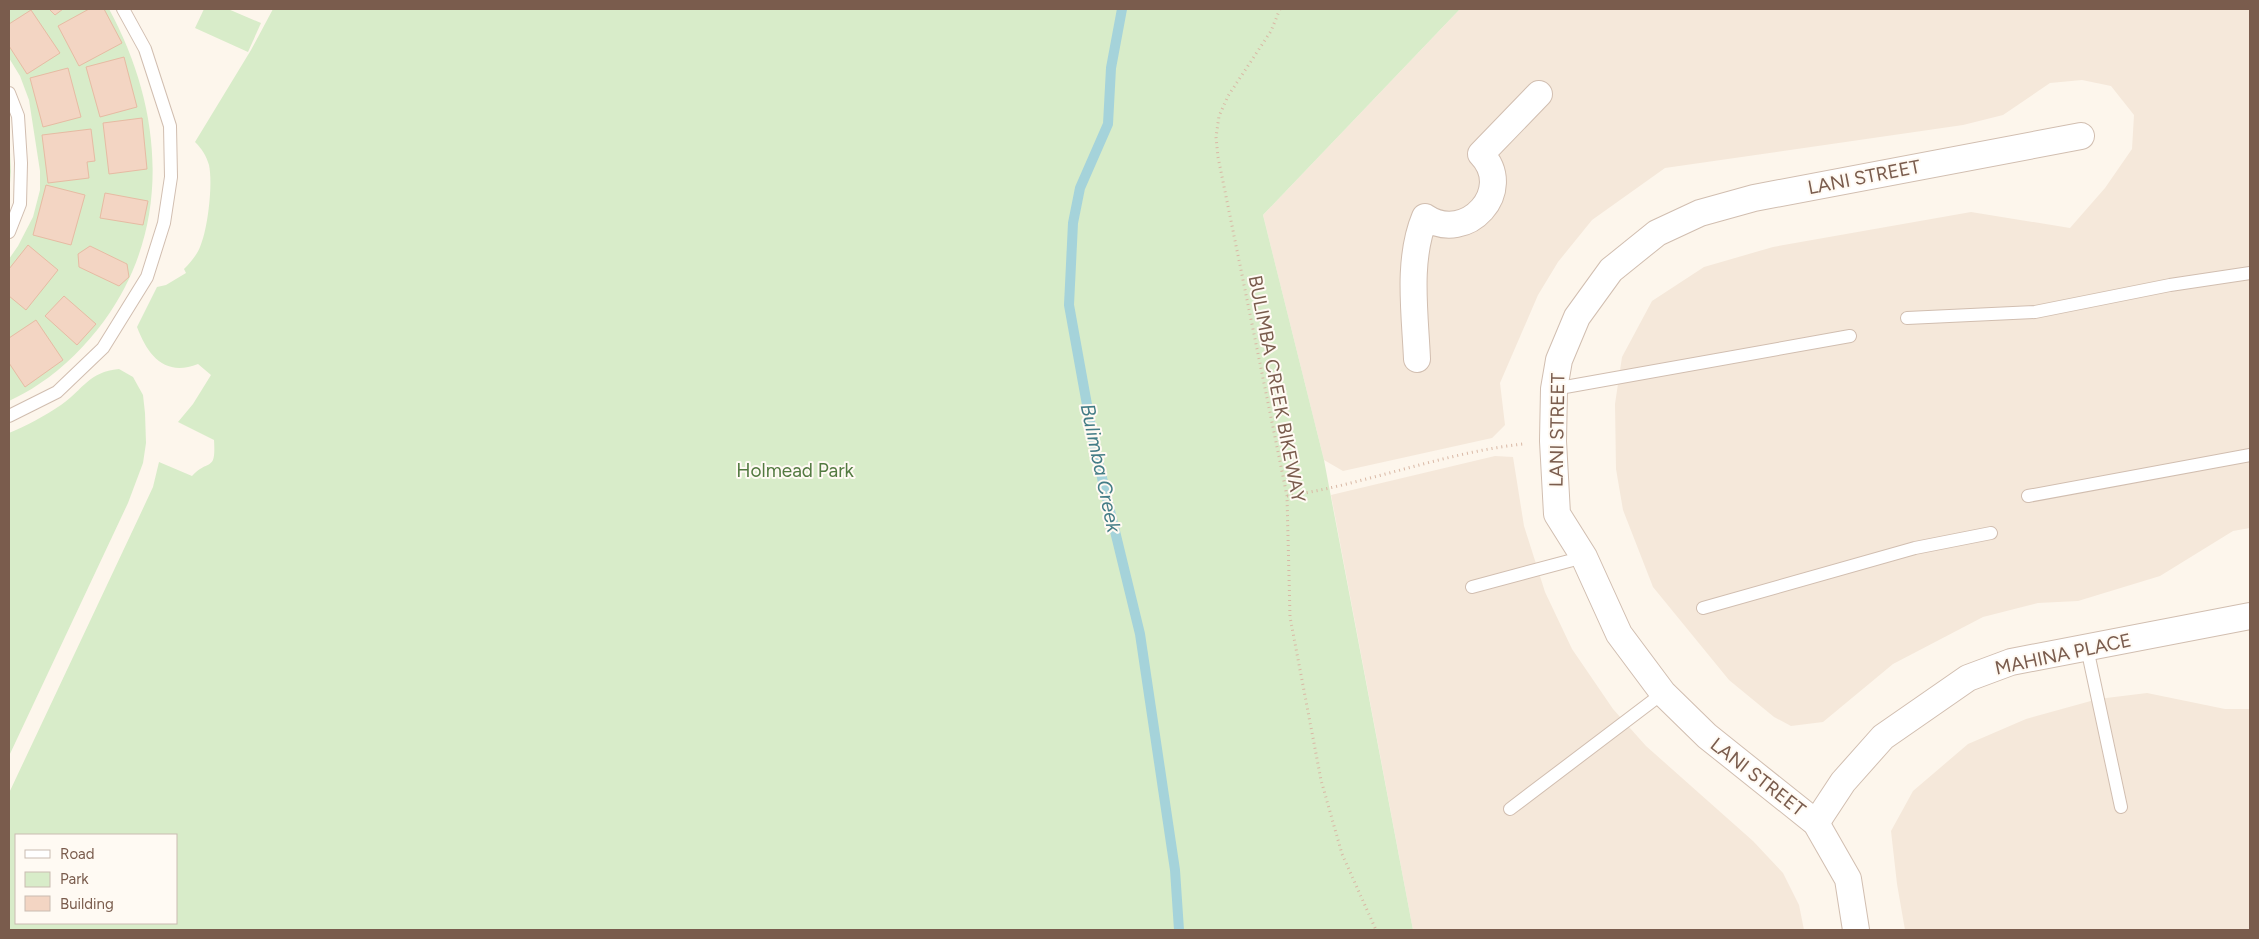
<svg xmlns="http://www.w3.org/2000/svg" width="2259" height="939" font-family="Figtree,sans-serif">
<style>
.residential{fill:#f5e8da}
.green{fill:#d8ecc9;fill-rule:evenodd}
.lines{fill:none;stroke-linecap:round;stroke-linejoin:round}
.stream{stroke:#a5d3da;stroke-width:10}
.building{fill:#f3d5c3;stroke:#e6bba3}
.lane-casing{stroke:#d1beb0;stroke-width:14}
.street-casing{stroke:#d1beb0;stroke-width:28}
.path{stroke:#d9b8a5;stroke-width:3;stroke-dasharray:1 4;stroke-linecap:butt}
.lane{stroke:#fff;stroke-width:12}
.street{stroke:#fff;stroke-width:26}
.labels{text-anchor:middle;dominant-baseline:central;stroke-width:4;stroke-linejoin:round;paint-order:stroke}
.street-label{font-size:19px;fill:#7a5c4d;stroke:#fffaf3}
.park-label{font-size:19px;fill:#537a41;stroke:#fffaf3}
.water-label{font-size:20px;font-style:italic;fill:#437c86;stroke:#fffaf3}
</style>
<rect width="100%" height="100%" fill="#fdf6ec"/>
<!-- residential -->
<g class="residential">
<path d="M1460 9H2250V528L2233 531 2160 576 2078 601 2038 603 1983 617 1893 664 1823 722 1791 726 1774 717 1729 680 1653 587 1623 510 1616 469 1615 404 1622 357 1652 301 1704 267 1773 247 1971 212 2070 228 2105 188 2132 149 2134 115 2111 86 2082 80 2050 83 2003 115 1963 125 1665 168 1592 220 1558 262 1538 295 1500 383 1505 425 1492 438 1343 471 1324 460 1263 215Z"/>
<path d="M1495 456 1513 457 1524 526 1545 592 1572 649 1613 709 1646 746 1753 841 1783 873 1799 905 1804 930H1413L1331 495Z"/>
<path d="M2147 693 2225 709H2250V930H1905L1897 884 1891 831 1913 791 1968 744 2026 719 2098 699Z"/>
</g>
<!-- green -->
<g class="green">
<path d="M9 9H109C163 108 173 227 104 321 86 345 64 368 39 384 29 391 19 396 9 401V259L18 246 33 217 40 190V171L29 100 20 76 9 58Z"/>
<path d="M204 9H228L261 23 248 52 195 28Z"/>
<path d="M273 9H1460L1263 215 1324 460 1413 930H9V793L139 517 153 487 159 462 192 476C209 458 216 473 214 440L178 422 193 404 211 375 198 364C165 377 148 356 137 327L157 287 166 285 186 273 184 269C190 263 197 255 200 247 208 229 213 184 209 165 206 155 202 149 195 142L251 50ZM16 835H176V923H16Z"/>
<path d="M9 133 11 171 9 197Z"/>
<path d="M119 369 133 377 143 395 145 413 146 443 143 463 128 503 9 756V433C26 426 45 416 61 405 84 389 88 372 119 369Z"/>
</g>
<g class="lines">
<!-- stream -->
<path class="stream" d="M1122 9 1111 68 1108 124 1080 188 1073 223 1069 305 1095 449 1140 634 1175 870 1179 930"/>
</g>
<!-- building -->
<g class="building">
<path d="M49 9H63L55 15Z"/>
<path d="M89 9H104L122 43 79 66 58 26Z"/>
<path d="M31 10 60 53 27 74 9 46V24Z"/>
<path d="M124 57 137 107 100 117 86 67Z"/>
<path d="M68 68 81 117 43 127 30 78Z"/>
<path d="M142 118 147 169 109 174 103 123Z"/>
<path d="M91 129 95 161 87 162 89 178 48 183 42 135Z"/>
<path d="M46 185 85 195 71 245 33 235Z"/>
<path d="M105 193 148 201 143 225 100 218Z"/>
<path d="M28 245 58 270 26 310 9 296V269Z"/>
<path d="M90 246 127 264 129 277 119 286 79 267 78 254Z"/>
<path d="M64 296 96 324 77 345 45 316Z"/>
<path d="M36 320 63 360 25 387 9 363V338Z"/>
</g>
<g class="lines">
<defs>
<g id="lane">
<path d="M9 93 18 116 21 163 20 204 9 232"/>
<path d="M1907 318 2035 312 2170 285 2250 273"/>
<path d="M1554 389 1850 336"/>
<path d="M9 416 57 392 103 348 147 277 164 223 171 177 170 126 145 49 123 9"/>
<path d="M2028 496 2250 455"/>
<path d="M1472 587 1584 557"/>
<path d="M1703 608 1915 548 1991 533"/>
<path d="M2087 648 2121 807"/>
<path d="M1510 809 1663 693"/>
</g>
<g id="street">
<path d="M1417 359C1415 313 1407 260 1425 217 1467 245 1516 190 1481 154L1539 94"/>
<path d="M1816 823 1843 782 1883 737 1968 678 2011 662 2250 616"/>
<path d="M1856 930 1848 879 1816 823 1707 736 1663 693 1619 634 1584 557 1557 514 1553 441 1554 389 1559 360 1577 317 1611 270 1657 233 1700 213 1754 198 2081 136"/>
</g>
</defs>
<!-- lane casing -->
<use href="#lane" class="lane-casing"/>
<!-- street casing -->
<use href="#street" class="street-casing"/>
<!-- path -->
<g class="path">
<path d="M1280 9 1271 31 1228 96 1219 116 1216 137 1218 157 1287 496 1290 617 1321 780 1342 854 1376 930"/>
<path d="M1287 496C1367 484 1442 453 1523 444"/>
</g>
<!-- lane -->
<use href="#lane" class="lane"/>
<!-- street -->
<use href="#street" class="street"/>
</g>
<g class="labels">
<!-- street labels -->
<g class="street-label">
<text transform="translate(1864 177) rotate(-11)">LANI STREET</text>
<text transform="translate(1277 389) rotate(79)">BULIMBA CREEK BIKEWAY</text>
<text transform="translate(1557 430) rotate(-89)">LANI STREET</text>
<text transform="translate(2063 654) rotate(-12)">MAHINA PLACE</text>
<text transform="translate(1758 777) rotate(38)">LANI STREET</text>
</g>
<!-- park labels -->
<g class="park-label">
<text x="795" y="470">Holmead Park</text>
</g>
<!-- water labels -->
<g class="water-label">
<text transform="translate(1101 468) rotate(78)">Bulimba Creek</text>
</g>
</g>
<!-- border -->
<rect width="2259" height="939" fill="none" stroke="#7a5c4d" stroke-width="20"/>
<!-- legend -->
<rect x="15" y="834" width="162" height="90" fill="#fffaf3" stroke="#cabbb1"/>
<rect x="25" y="850" width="25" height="8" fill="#ffffff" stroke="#cabbb1"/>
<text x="60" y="859" font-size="15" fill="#7a5c4d">Road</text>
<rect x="25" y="872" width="25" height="15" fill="#d8ecc9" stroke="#cabbb1"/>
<text x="60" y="884" font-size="15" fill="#7a5c4d">Park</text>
<rect x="25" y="896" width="25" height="15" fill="#f3d5c3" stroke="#cabbb1"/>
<text x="60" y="909" font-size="15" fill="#7a5c4d">Building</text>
</svg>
